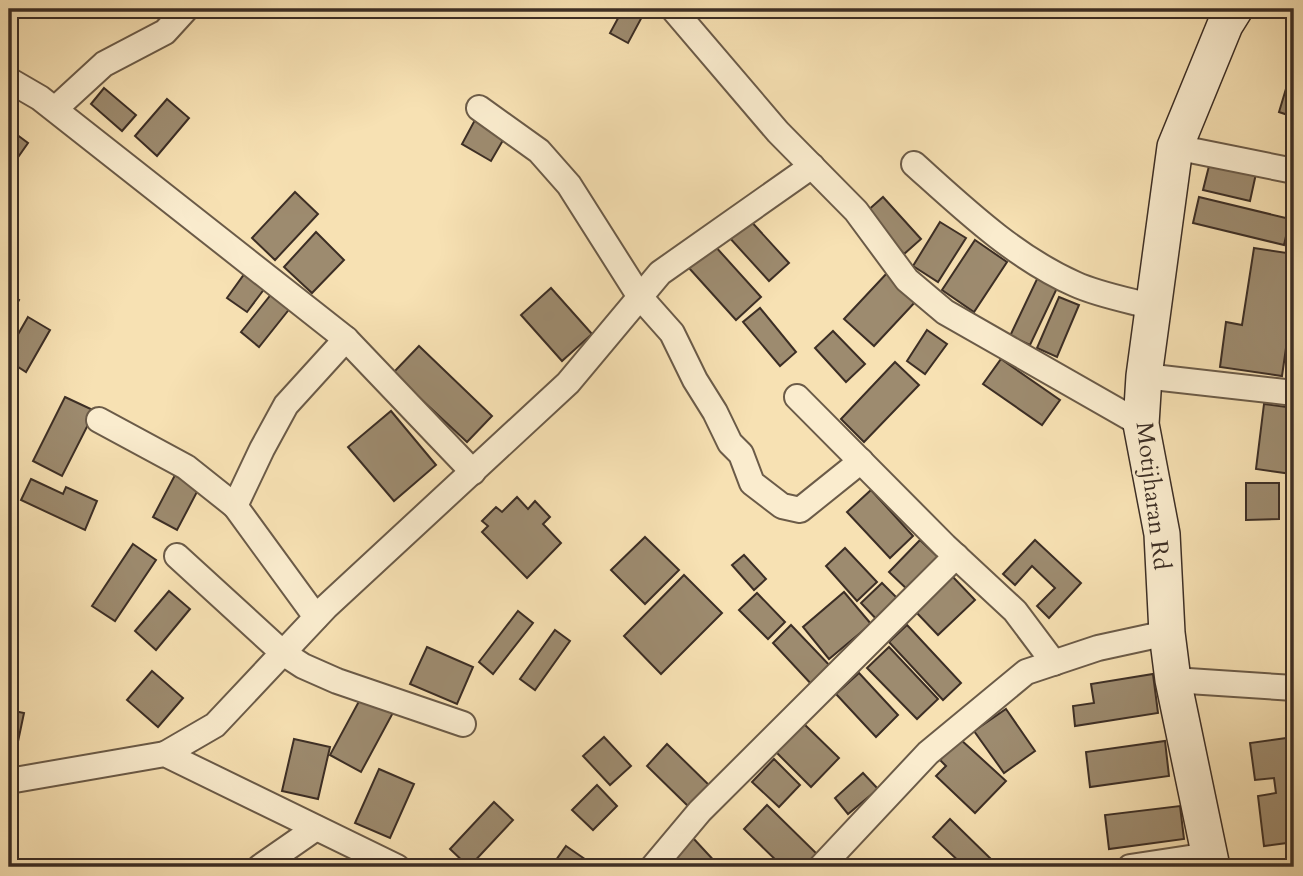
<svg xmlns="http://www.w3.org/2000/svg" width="1303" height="876" font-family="Cardo,serif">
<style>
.building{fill:#9d8b6f;stroke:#3c2e25;stroke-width:2}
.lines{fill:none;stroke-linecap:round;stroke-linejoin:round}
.minor-casing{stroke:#6b5b48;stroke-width:28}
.secondary-casing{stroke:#3c2e25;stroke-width:38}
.minor{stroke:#faecce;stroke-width:24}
.secondary{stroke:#faecce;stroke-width:35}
.labels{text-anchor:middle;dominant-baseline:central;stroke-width:5;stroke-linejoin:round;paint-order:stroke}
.street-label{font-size:24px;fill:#3c2e25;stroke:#faecce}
</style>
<rect width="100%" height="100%" fill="#f7e1b3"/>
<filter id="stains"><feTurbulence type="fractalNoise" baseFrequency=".00286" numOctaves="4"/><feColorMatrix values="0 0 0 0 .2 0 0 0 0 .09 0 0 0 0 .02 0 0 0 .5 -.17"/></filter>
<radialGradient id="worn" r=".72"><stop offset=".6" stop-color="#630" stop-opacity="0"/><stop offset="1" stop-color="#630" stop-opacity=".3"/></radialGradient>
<!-- building -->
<g class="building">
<path d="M623 9H632L643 15 628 43 610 33Z"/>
<path d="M1294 62V117L1279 112Z"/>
<path d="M104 88 136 115 122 131 91 104Z"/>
<path d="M167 99 189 118 157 156 135 136Z"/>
<path d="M476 118 506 135 491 161 462 144Z"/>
<path d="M12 131 28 143 9 170V136Z"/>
<path d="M1211 158 1257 169 1250 201 1203 190Z"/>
<path d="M295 192 318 214 275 260 252 238Z"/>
<path d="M883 197 921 239 904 254 866 212Z"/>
<path d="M1199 197 1290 219 1284 245 1193 223Z"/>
<path d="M748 218 789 263 769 281 728 236Z"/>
<path d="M940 222 966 238 938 282 913 266Z"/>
<path d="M316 232 344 260 312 293 284 267Z"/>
<path d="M975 240 1007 262 974 312 942 290Z"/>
<path d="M714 245 761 297 736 320 689 268Z"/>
<path d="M1254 248 1294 254V292L1282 376 1220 367 1226 322 1242 325Z"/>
<path d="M888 272 917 300 874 346 844 319Z"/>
<path d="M245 273 265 288 247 312 227 298Z"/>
<path d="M1038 277 1058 286 1030 345 1010 336Z"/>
<path d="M551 288 592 334 562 361 521 315Z"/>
<path d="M273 292 291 307 259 347 241 332Z"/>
<path d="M9 295 19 300 9 319Z"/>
<path d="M1059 297 1079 305 1057 357 1037 348Z"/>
<path d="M760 308 796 352 780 366 743 322Z"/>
<path d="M28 317 50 330 26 372 9 361V350Z"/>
<path d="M927 330 947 344 925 374 907 361Z"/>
<path d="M833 331 865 364 846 382 815 348Z"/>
<path d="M419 346 492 416 467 442 393 373Z"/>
<path d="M1001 359 1060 400 1042 425 983 384Z"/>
<path d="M895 362 919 385 864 442 841 419Z"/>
<path d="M65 397 95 411 62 476 33 461Z"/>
<path d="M1264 404 1294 408 1292 474 1256 469Z"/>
<path d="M391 411 436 465 394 501 348 447Z"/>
<path d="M175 475 199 488 177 530 153 517Z"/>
<path d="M31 479 63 494 66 487 97 501 85 530 21 500Z"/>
<path d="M1246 483H1279V519L1246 520Z"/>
<path d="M871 490 913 536 890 558 847 512Z"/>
<path d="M517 497 528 509 535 501 550 517 543 524 561 543 527 578 482 532 488 526 482 521 496 507 502 512Z"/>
<path d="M645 537 679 570 645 604 611 570Z"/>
<path d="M920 540 941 560 910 592 889 572Z"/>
<path d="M1035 540 1081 583 1049 618 1037 606 1055 588 1032 566 1015 585 1003 574Z"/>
<path d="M133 544 156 560 115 621 92 606Z"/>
<path d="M845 548 877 582 857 601 826 566Z"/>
<path d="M744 555 766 579 754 590 732 565Z"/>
<path d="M684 575 722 613 661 674 624 636Z"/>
<path d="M952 576 975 600 938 635 915 611Z"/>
<path d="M882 583 902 603 881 624 861 603Z"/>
<path d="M169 591 190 609 156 650 135 631Z"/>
<path d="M844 592 871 624 829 659 803 627Z"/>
<path d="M757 593 785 622 768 639 739 610Z"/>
<path d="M518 611 533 623 493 674 479 662Z"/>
<path d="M791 625 833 669 814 687 773 643Z"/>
<path d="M907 625 961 683 943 700 889 642Z"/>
<path d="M555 630 570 641 535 690 520 679Z"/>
<path d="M427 647 473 667 457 704 410 684Z"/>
<path d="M889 647 938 699 917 719 867 668Z"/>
<path d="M152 671 183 698 158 727 127 700Z"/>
<path d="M859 673 898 715 876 737 836 694Z"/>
<path d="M1153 674 1158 713 1075 726 1073 706 1094 703 1091 684Z"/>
<path d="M364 692 395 709 361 772 330 755Z"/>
<path d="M1006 709 1035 751 1004 773 974 731Z"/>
<path d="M9 710 24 713 12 770H9Z"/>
<path d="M803 723 839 758 811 787 775 751Z"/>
<path d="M604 737 631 766 610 785 583 756Z"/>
<path d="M1294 737V842L1264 846 1258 796 1276 793 1274 778 1255 780 1250 743Z"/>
<path d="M294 739 330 747 318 799 282 791Z"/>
<path d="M960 739 1006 781 975 813 936 776 946 766 940 760Z"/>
<path d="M1165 741 1169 776 1090 787 1086 752Z"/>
<path d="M667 744 711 787 691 809 647 766Z"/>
<path d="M774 759 800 785 779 807 752 782Z"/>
<path d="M379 769 414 784 390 838 355 823Z"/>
<path d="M863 773 878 789 848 814 835 798Z"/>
<path d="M597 785 617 806 593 830 572 810Z"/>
<path d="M494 802 513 820 469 867 450 849Z"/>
<path d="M767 805 818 855 807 867H783L744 829Z"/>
<path d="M1180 806 1184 839 1109 849 1105 815Z"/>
<path d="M950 819 994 862 989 867H965L933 837Z"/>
<path d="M693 838 719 866 717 867H680L671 858Z"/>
<path d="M566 846 592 864 590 867H551Z"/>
</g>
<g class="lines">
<defs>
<g id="minor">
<path d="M673 9 778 132 856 211 907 280 945 312 1141 424"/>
<path d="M9 80 40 98 346 339 473 472"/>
<path d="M479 108 539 151 569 185 640 297 672 333 695 380 715 412 730 443 741 454 752 483 782 506 800 510 861 461"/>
<path d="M55 109 104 64 165 32 186 9"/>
<path d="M1175 147 1294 171"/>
<path d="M914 164C963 208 1014 257 1075 284 1099 295 1128 300 1154 307"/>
<path d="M1144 376 1294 393"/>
<path d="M797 397 945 546 1015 611 1054 663"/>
<path d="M99 420 186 467 235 506"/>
<path d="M177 556 283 653 303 666 337 681 463 724"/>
<path d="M316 617 235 506 262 449 286 405 346 339"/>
<path d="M1173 680 1294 688"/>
<path d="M165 754 215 725 326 607 568 383 660 273 812 166"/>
<path d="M9 781 165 754 397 867"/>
<path d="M260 867 316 828"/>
<path d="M653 867 700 811 956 556"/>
<path d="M821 867 928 753 1026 672 1098 648 1167 633"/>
<path d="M1130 867 1209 855"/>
</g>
<path id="secondary" d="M1212 867 1173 680 1167 633 1162 534 1141 424 1144 376 1175 147 1225 25 1235 9"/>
</defs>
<!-- minor casing -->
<use href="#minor" class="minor-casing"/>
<!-- secondary casing -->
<use href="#secondary" class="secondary-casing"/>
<!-- minor -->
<use href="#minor" class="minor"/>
<!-- secondary -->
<use href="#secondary" class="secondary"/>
</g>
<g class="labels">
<!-- street labels -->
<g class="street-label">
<text transform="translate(1153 496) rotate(83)">Motijharan Rd</text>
</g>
</g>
<!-- margin -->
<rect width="1303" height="876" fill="none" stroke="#f7e1b3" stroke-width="35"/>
<rect x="10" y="10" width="1282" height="855" fill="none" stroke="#3c2e25" stroke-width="3.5"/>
<rect x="18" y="18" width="1268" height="841" fill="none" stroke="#3c2e25" stroke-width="2"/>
<rect width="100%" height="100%" filter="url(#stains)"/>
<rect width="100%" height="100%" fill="url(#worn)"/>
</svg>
